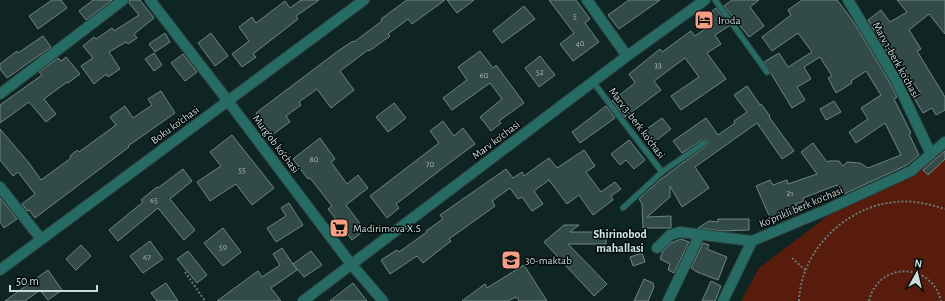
<svg xmlns="http://www.w3.org/2000/svg" width="945" height="301" font-family="'Alegreya Sans',sans-serif">
<style>
.green{fill:#571c0b}
.building{fill:#334b48;stroke:#6d8683}
.lines{fill:none;stroke-linecap:round;stroke-linejoin:round}
.lane-casing{stroke:#2c4240;stroke-width:7}
.street-casing{stroke:#2c4240;stroke-width:12}
.path{stroke:#677a78;stroke-width:2;stroke-dasharray:2 2;stroke-linecap:butt}
.lane{stroke:#276b65;stroke-width:5}
.street{stroke:#276b65;stroke-width:10}
.labels{text-anchor:middle;dominant-baseline:central;stroke-width:3;stroke-linejoin:round;paint-order:stroke}
.number-label{font-size:9px;fill:#a6b6b4}
.poi-label{font-size:11px;fill:#ccdad8;stroke:#040c0b;text-anchor:start}
.street-label{font-size:11px;fill:#ccdad8;stroke:#040c0b}
.neighbourhood-label{font-size:12px;font-weight:bold;fill:#cfeae7;stroke:#040c0b}
</style>
<rect width="100%" height="100%" fill="#0e2523"/>
<!-- green -->
<path class="green" d="M945 148V301H741L759 268 829 215 915 173Z"/>
<!-- building -->
<g class="building">
<path d="M52 0H61L67 8 38 29 29 16Z"/>
<path d="M93 0H112L86 20 79 11Z"/>
<path d="M129 0H140L154 18 134 34 137 38 128 44 126 42 109 52 120 69 108 77 106 74 94 84 81 66 93 58 83 46 94 37 96 39 112 28 114 31 139 15 129 3Z"/>
<path d="M301 0H319L296 16 298 19 253 54 256 57 242 67 232 54 249 41 239 27 252 17 256 23 285 1 290 8Z"/>
<path d="M407 0H445L412 24 408 19 388 34 390 36 369 51 368 50 340 71 354 90 340 101 331 108 317 89 299 102 301 105 286 116 290 122 272 135 256 113 338 51 353 41 354 42 382 21 381 19Z"/>
<path d="M447 0H474L457 13Z"/>
<path d="M549 0H576L590 19 585 23 599 42 573 61 560 44 574 33Z"/>
<path d="M629 0H660L619 29 608 15Z"/>
<path d="M732 0H759L750 7 764 26 749 37 724 6Z"/>
<path d="M802 0H837L847 13 856 26 890 83 897 97 894 99 911 133 909 134 919 155 907 165 844 194 837 185 803 198 804 201 796 204 799 212 788 216V214L771 220 756 186 770 180 773 185 787 180 788 184 817 174 801 152 813 143 827 162 829 161H839L843 166 847 162 860 163 868 168 901 155 885 123 856 143 849 132 868 119 861 108 881 95 866 71 851 81 852 83 836 93 828 78 832 76 820 57 804 67 811 79 797 87 805 100 792 108 764 62 779 53 788 67 812 52 798 33 772 51 762 37 791 15 788 10Z"/>
<path d="M897 0H945V34L929 14 909 30 921 49 917 51 945 97V110L936 115 932 108 923 113 914 98 921 94 900 62 895 65 868 20 881 10 890 22 907 12Z"/>
<path d="M524 6 535 19 502 43 493 31Z"/>
<path d="M716 8 729 26 715 35 721 44 707 53 726 79 681 110 671 96 699 77 685 58 654 81 661 90 625 117 612 101 635 83 629 74 660 49 662 52 691 31 695 36 712 24 706 16Z"/>
<path d="M165 33 170 42 155 52 149 44Z"/>
<path d="M211 33 228 56 215 66 198 43Z"/>
<path d="M43 36 51 47 7 78 0 69V64L17 51 18 53Z"/>
<path d="M480 51 493 68 496 65 524 103 499 121 501 123 491 131 480 117 502 99 490 83 452 110 443 98 467 80 458 67Z"/>
<path d="M154 53 162 65 154 71 145 59Z"/>
<path d="M183 54 197 72 185 81 171 63Z"/>
<path d="M540 56 555 75 539 87 525 68Z"/>
<path d="M66 57 80 74 68 83 67 82 44 99 56 114 46 122 29 102 0 123V105L42 75 39 72 58 58 61 61Z"/>
<path d="M747 86 760 105 761 104 770 116 769 117 794 151 782 159 757 123 695 167 709 188 682 207 670 186V197L647 217 671 216V228H643L642 204 639 199 661 179 706 146 708 143 706 140H702L682 153 673 141 706 118 718 135 735 123 734 121 747 112 734 95Z"/>
<path d="M161 91 175 113 128 146 129 147 35 218 29 210 27 211 22 204 35 194 18 172 13 176 0 160V129L29 163 41 180 71 158 70 156 77 150 79 152 116 125 110 117 125 106 133 118 152 105 148 99Z"/>
<path d="M834 101 841 112 826 120 820 109Z"/>
<path d="M394 103 406 118 388 132 376 117Z"/>
<path d="M606 106 615 118 580 143 572 132Z"/>
<path d="M662 118 671 129 653 143 644 131Z"/>
<path d="M443 121 454 136 463 128 475 144 452 161 396 204 399 208 387 218 370 196 439 143 430 131Z"/>
<path d="M232 135 274 188 252 205 236 184 210 201 197 182 221 166 210 152Z"/>
<path d="M320 138 335 159 331 162 347 184 358 175 368 188 346 205 365 230 352 240 328 209 332 206 310 178 308 179 293 159Z"/>
<path d="M629 140 645 160 634 169 626 160 620 165 611 154Z"/>
<path d="M584 150 595 166 586 172 601 192 615 182 621 189 611 196 613 200 593 215 579 195 567 204 549 180 534 191 543 204 532 211 522 197 518 199 510 188 492 201 495 206 449 239 451 241 423 263 417 256 390 274 381 260 397 250 399 252 427 232 426 231 443 219 440 215 506 169 513 178 522 172 524 176 549 158 557 168Z"/>
<path d="M945 151V159L928 175 923 170Z"/>
<path d="M183 169 192 181 170 199 195 230 184 240 158 208 118 241 109 230 143 202 141 200 157 187 158 188Z"/>
<path d="M0 198 17 219 4 228 0 222Z"/>
<path d="M289 203 303 225 276 242 267 228 286 216 281 208Z"/>
<path d="M718 219H749V230L722 231 698 228 709 221 718 222Z"/>
<path d="M564 225H579L570 232H606V244H568L607 284 594 296 544 242Z"/>
<path d="M223 228 241 252 223 266 204 243Z"/>
<path d="M681 239 689 242 674 273 668 270 670 264 660 259 663 251 671 243Z"/>
<path d="M150 241 163 259 143 273 130 256Z"/>
<path d="M703 243 709 245 707 249 727 257 718 280 697 272 691 268Z"/>
<path d="M81 245 91 256 76 270 66 259Z"/>
<path d="M282 248 297 270 271 288 281 301H217L258 271 262 277 280 265 273 254Z"/>
<path d="M188 251 207 275 197 283 177 259Z"/>
<path d="M311 251 322 265 304 277 293 264Z"/>
<path d="M642 253 645 262 633 266 630 257Z"/>
<path d="M524 265 547 301H519L516 297 508 301H462L485 284 487 288Z"/>
<path d="M48 270 62 290 48 300 40 290 25 301H5Z"/>
<path d="M644 279 653 283 654 287 648 301H634Z"/>
<path d="M711 281 721 286 715 301H702Z"/>
<path d="M166 283 178 301H157L151 293Z"/>
<path d="M353 283 367 301H330Z"/>
</g>
<g class="lines">
<defs>
<g id="lane">
<path d="M715 0 767 72"/>
<path d="M593 82 662 172 623 208"/>
<path d="M662 172 704 143"/>
</g>
<g id="street">
<path d="M150 0 228 101 351 264 383 301"/>
<path d="M587 0 627 56"/>
<path d="M848 0 896 80 931 154"/>
<path d="M0 94 123 0"/>
<path d="M0 187 41 239"/>
<path d="M657 248 670 235 680 232 752 241 826 210 911 171 945 142"/>
<path d="M0 270 364 0"/>
<path d="M303 301 627 56 705 0"/>
<path d="M668 301 700 234"/>
<path d="M723 301 752 241"/>
</g>
</defs>
<!-- lane casing -->
<use href="#lane" class="lane-casing"/>
<!-- street casing -->
<use href="#street" class="street-casing"/>
<!-- path -->
<g class="path">
<path d="M792 258 805 270"/>
<path d="M185 272 205 301"/>
<path d="M799 301C801 250 846 206 896 202 913 200 929 204 945 209"/>
<path d="M869 301C878 261 932 262 941 301"/>
</g>
<!-- lane -->
<use href="#lane" class="lane"/>
<!-- street -->
<use href="#street" class="street"/>
</g>
<!-- icons -->
<defs>
<symbol id="hotel-square" viewBox="-11 -11 22 22"><rect x="-9" y="-9" width="18" height="18" rx="4" fill="#f49e86" stroke="#040c0b"/><path d="M-6-4.5h1.5V1H6V5H4.5V3h-9V5H-6ZM-4 0a1.8 1.8 0 1 1 3.6 0ZM.5 0V-2.5h3Q6-2.5 6 0Z" fill="#111"/></symbol>
<symbol id="supermarket-square" viewBox="-11 -11 22 22"><rect x="-9" y="-9" width="18" height="18" rx="4" fill="#f49e86" stroke="#040c0b"/><path d="M-6-5.5h2.5l.6 2H6L4.5 2H-2.5L-4.4-4H-6ZM-1.5 3.2a1.3 1.3 0 1 0 .1 0ZM3 3.2a1.3 1.3 0 1 0 .1 0Z" fill="#111"/></symbol>
<symbol id="school-square" viewBox="-11 -11 22 22"><rect x="-9" y="-9" width="18" height="18" rx="4" fill="#f49e86" stroke="#040c0b"/><path d="M0-5L7-2L0 1L-7-2ZM-4 1L0 2.5L4 1V4Q0 6-4 4Z" fill="#111"/></symbol>
</defs>
<g fill-rule="evenodd">
<use href="#hotel-square" x="693" y="9" width="22" height="22"/>
<use href="#supermarket-square" x="328" y="217" width="22" height="22"/>
<use href="#school-square" x="500" y="249" width="22" height="22"/>
</g>
<g class="labels">
<!-- number labels -->
<g class="number-label">
<text x="575" y="16">5</text>
<text x="580" y="43">40</text>
<text x="658" y="65">33</text>
<text x="540" y="72">52</text>
<text x="484" y="75">60</text>
<text x="314" y="159">80</text>
<text x="430" y="164">70</text>
<text x="242" y="170">55</text>
<text x="790" y="193">21</text>
<text x="154" y="200">65</text>
<text x="223" y="247">59</text>
<text x="147" y="257">67</text>
</g>
<!-- poi labels -->
<g class="poi-label">
<text x="718" y="20">Iroda</text>
<text x="353" y="228">Madirimova X.S</text>
<text x="525" y="260">30-maktab</text>
</g>
<!-- street labels -->
<g class="street-label">
<text transform="translate(896 60) rotate(61)">Marv 1-berk ko'chasi</text>
<text transform="translate(637 123) rotate(53)">Marv 3-berk ko'chasi</text>
<text transform="translate(175 125) rotate(-36)">Boku ko'chasi</text>
<text transform="translate(496 140) rotate(-37)">Marv ko'chasi</text>
<text transform="translate(276 144) rotate(53)">Murg'ob ko'chasi</text>
<text transform="translate(801 207) rotate(-23)">Ko'prikli berk ko'chasi</text>
</g>
<!-- neighbourhood labels -->
<g class="neighbourhood-label">
<text x="620" y="234">Shirinobod<tspan x="620" dy="14">mahallasi</tspan></text>
</g>
</g>
<!-- north arrow -->
<g transform="translate(917 273) rotate(8)" stroke="#040c0b" stroke-width="3" paint-order="stroke">
<path d="M0-3L7 15L0 10L-7 15Z" fill="#ccdad8"/>
<text y="-6" font-size="11" font-weight="bold" text-anchor="middle" fill="#ccdad8">N</text>
</g>
<!-- scale -->
<path d="M10 285v6h87v-6" fill="none" stroke="#ccdad8" stroke-width="2"/>
<text x="16" y="285" font-size="12" fill="#ccdad8" stroke="#040c0b" stroke-width="3" paint-order="stroke">50 m</text>
</svg>
